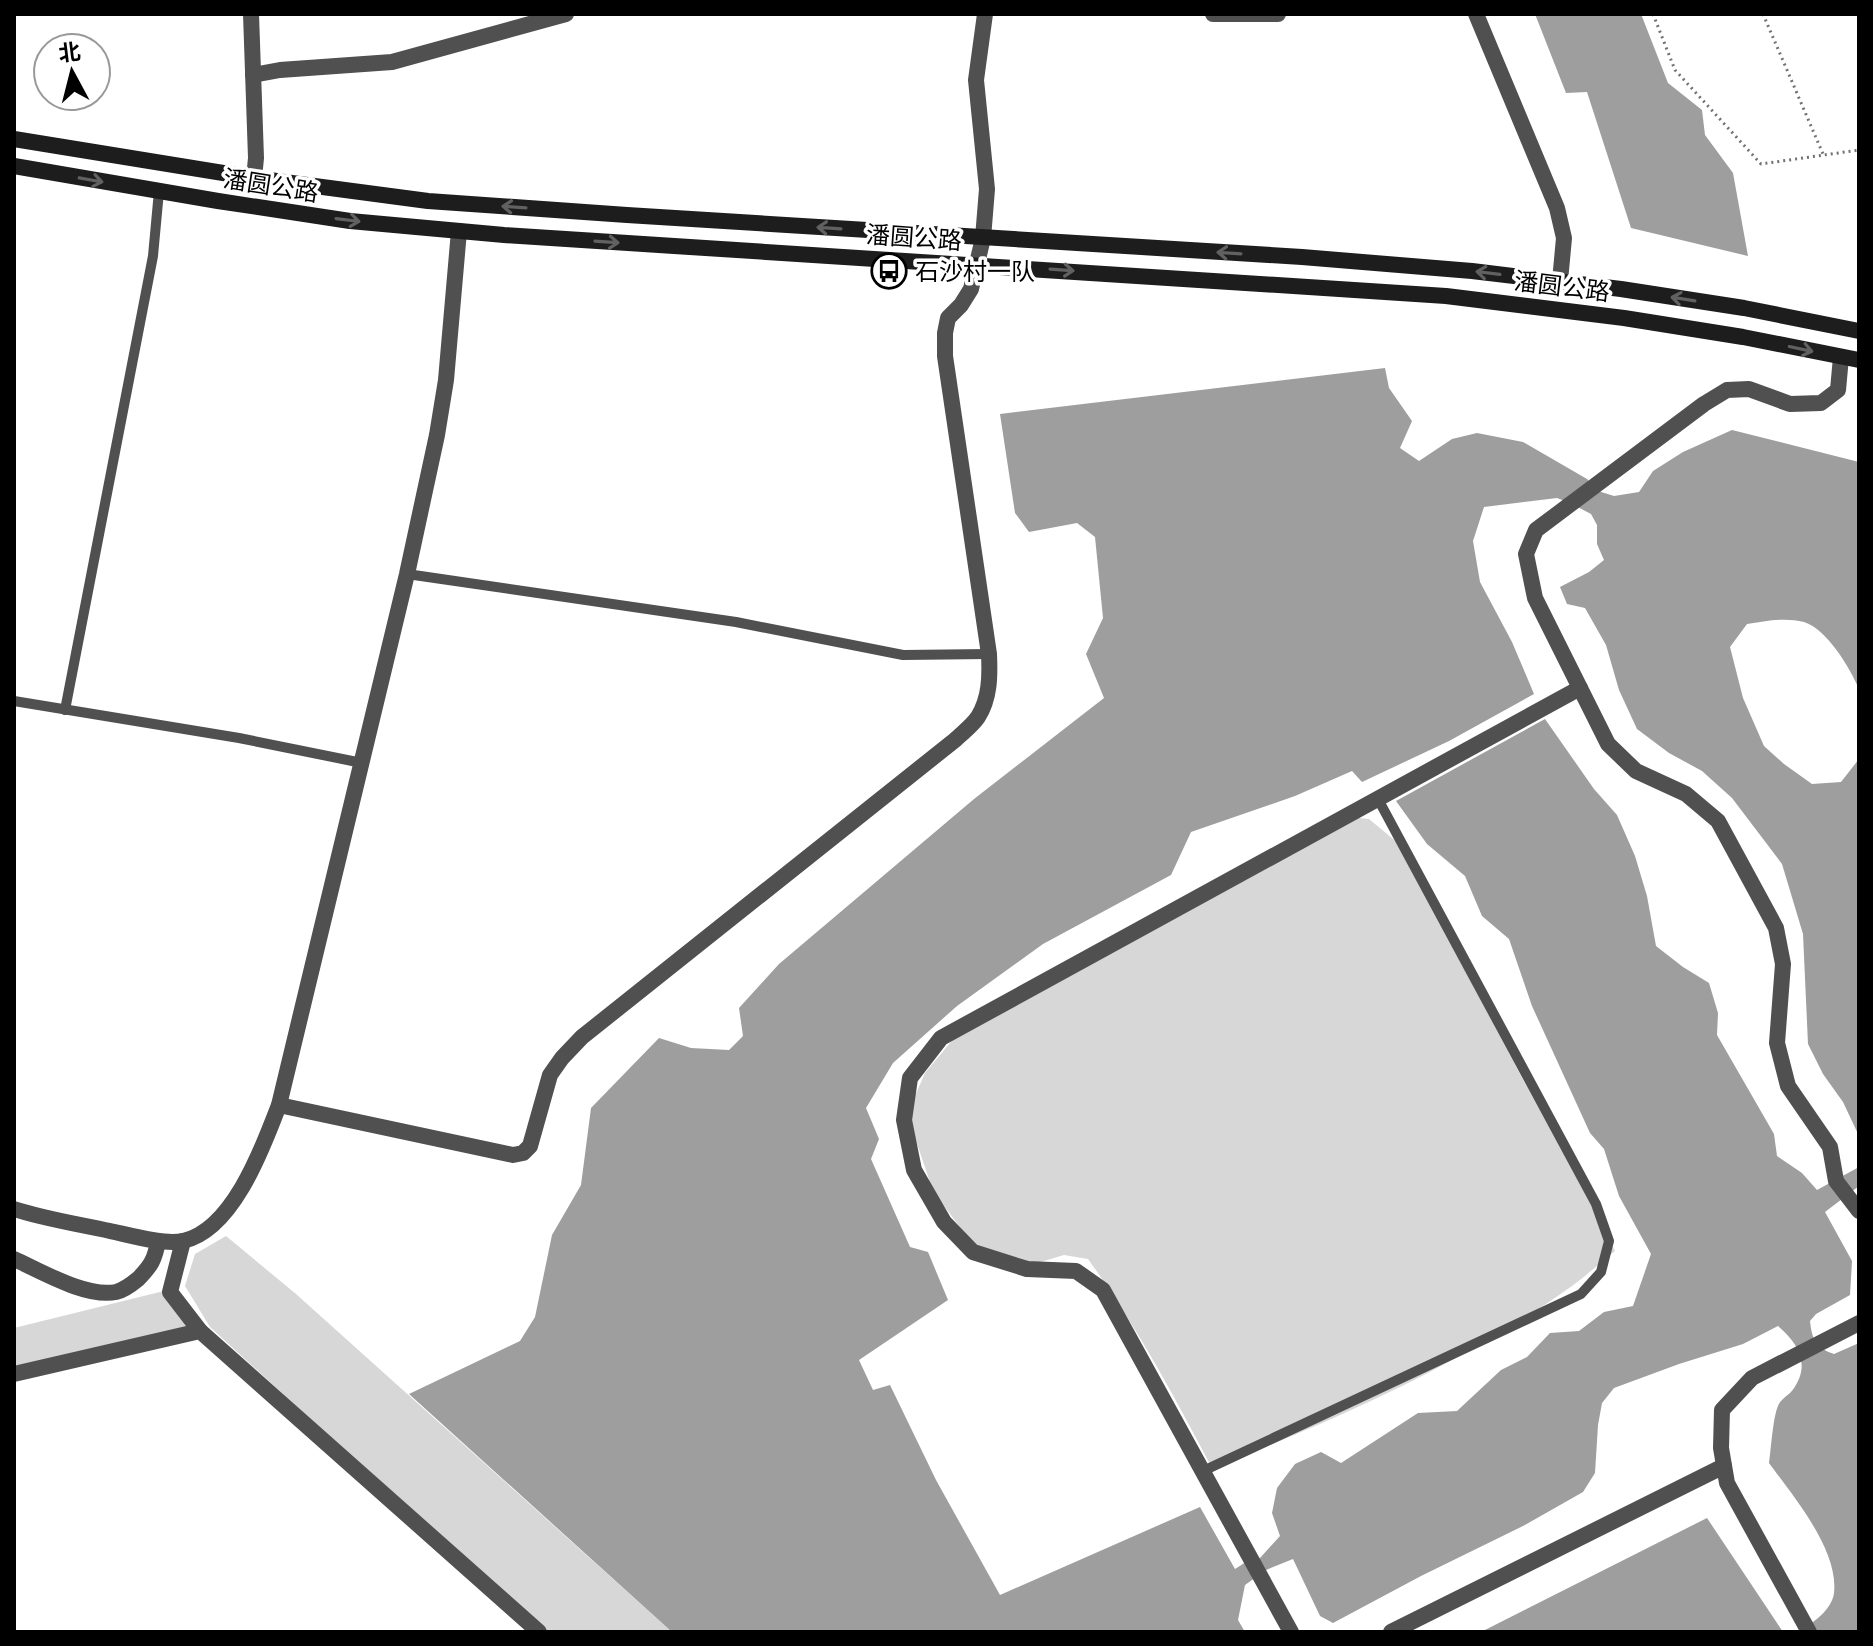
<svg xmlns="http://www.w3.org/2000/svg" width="1873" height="1646" font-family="'Titillium Web','Noto Sans SC',sans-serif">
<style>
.green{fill:#d7d7d7}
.water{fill:#9e9e9e}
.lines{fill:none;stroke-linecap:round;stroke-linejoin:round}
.path{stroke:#727272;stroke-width:3;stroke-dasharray:2 4;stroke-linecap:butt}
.service{stroke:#505050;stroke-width:10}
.minor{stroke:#505050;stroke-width:16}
.secondary{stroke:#1d1d1d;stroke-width:16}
.oneway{stroke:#616161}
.labels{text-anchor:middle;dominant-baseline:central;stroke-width:7;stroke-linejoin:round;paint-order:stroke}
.street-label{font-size:24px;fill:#000;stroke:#fff}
.poi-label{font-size:24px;fill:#000;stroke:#fff;text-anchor:start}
</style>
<rect width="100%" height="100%" fill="#fff"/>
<!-- green -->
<g class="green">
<path d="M1338 816 1369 819 1398 843 1522 1078 1585 1191 1615 1251C1601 1262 1587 1275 1572 1286 1464 1363 1336 1420 1212 1468 1174 1396 1136 1325 1088 1259L1064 1255 1024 1267 989 1261 962 1230 933 1191 907 1114 925 1073 955 1037Z"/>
<path d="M226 1236 296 1294 672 1632H543L210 1327 185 1286 195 1254Z"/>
<path d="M176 1288 191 1332 14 1375V1328Z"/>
</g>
<!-- water -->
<g class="water">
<path d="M1535 14H1641L1668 83 1702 110 1705 135 1733 173 1748 256 1631 228 1587 92 1566 93Z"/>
<path d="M1385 368 1389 388 1412 421 1400 448 1419 461 1452 439 1477 433 1523 442 1587 479 1598 491 1614 496 1639 492 1653 471 1683 452 1732 430 1859 462V689C1850 668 1827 629 1804 622 1785 617 1766 621 1747 624L1730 647 1743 698 1764 746 1784 764 1812 784 1841 782 1859 759V1136L1843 1102 1823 1074 1808 1044 1803 934 1782 864 1732 798 1702 771 1669 753 1637 729 1619 690 1606 645 1585 608 1567 604 1560 587 1589 572 1604 560 1597 544V525L1591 514 1570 503 1557 498 1484 507 1473 541 1480 582 1512 642 1534 694 1449 741 1362 782 1352 771 1295 796 1191 832 1171 875 1043 944 957 1006 893 1063 866 1108 879 1139 871 1159 910 1247 928 1252 948 1300 859 1360 873 1390 890 1385 936 1480 1000 1595 1200 1507 1235 1569 1246 1562 1260 1558 1280 1536 1272 1513 1277 1488 1295 1464 1321 1452 1341 1463 1418 1413 1457 1411 1501 1370 1527 1357 1550 1333 1579 1331 1604 1312 1633 1306 1651 1254 1619 1196 1604 1149 1590 1133 1532 1006 1509 939 1482 916 1465 876 1427 844 1396 801 1545 719 1594 789 1617 815 1635 856 1647 896 1656 946 1683 967 1709 983 1718 1013 1717 1035 1774 1134 1777 1156 1802 1173 1817 1190 1859 1167V1186L1825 1212 1852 1261 1850 1295 1816 1314 1810 1321C1812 1340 1816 1348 1834 1354L1859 1343V1632H1797C1811 1625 1832 1610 1834 1593 1839 1550 1793 1496 1769 1463 1771 1449 1773 1417 1778 1406 1780 1400 1787 1396 1791 1392 1812 1366 1799 1344 1778 1326L1743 1344 1679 1364 1614 1388 1602 1403 1598 1425 1595 1473 1583 1492 1523 1526 1421 1576 1333 1623 1320 1616 1293 1559 1266 1570 1245 1585 1238 1620 1245 1632H672L409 1394 520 1341 535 1317 552 1235 581 1185 591 1108 659 1038 691 1048 729 1050 743 1036 739 1008 779 964 974 799 1104 698 1086 654 1103 618 1095 537 1077 523 1029 532 1015 513 1000 414Z"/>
<path d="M1707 1518 1783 1632H1481Z"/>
</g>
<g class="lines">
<!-- path -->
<g class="path">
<path d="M1653 14 1675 70 1761 164 1859 150"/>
<path d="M1763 14 1823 154"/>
</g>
<!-- service -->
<g class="service">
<path d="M407 574 736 622 903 655 989 654"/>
<path d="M14 701 239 738 362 763"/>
<path d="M65 710 153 256 159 191"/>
<path d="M1203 1471 1581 1294 1601 1272 1609 1241 1596 1204 1378 799"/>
</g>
<!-- minor -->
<g class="minor">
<path d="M251 14 256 158 254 178"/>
<path d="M1213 14H1278"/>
<path d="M1476 14 1557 208 1564 238 1560 281"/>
<path d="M253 75 280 70 392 62 566 14"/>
<path d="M1841 357 1838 390 1821 403 1790 404 1749 389 1727 390 1704 404 1536 530 1526 554 1535 598 1608 744 1636 771 1686 794 1718 821 1776 928 1783 964 1777 1043 1788 1086 1830 1147 1836 1181 1859 1211"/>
<path d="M279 1105 513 1155 523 1153 530 1146 550 1075 562 1058 582 1037 955 740C962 733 972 726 978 717 990 698 990 676 989 654L945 356V333L948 318 961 305 971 289 983 238 987 189 976 80 985 14"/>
<path d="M14 1209C45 1219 78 1224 110 1231 129 1235 164 1245 183 1241 233 1230 263 1147 279 1105L407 574 437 435 446 380 459 231"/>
<path d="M183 1241 170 1292 200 1331"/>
<path d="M14 1259C41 1271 86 1298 116 1292 124 1290 132 1284 138 1279 151 1266 155 1259 158 1241"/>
<path d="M14 1374 200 1331 539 1632"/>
<path d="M1291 1632 1103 1290 1076 1271 1027 1269 973 1252 944 1222 914 1170 904 1120 910 1078 941 1038 1580 688"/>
<path d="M1391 1632 1724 1466"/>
<path d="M1809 1632 1727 1483 1721 1448 1722 1410 1752 1378 1859 1323"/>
</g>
<!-- secondary -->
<g class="secondary">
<path d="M14 139 254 178 428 201 627 215 1302 257 1472 271 1621 289 1744 308 1859 331"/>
<path d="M14 166 218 201 350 221 504 235 1446 296 1624 318 1743 337 1859 360"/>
</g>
</g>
<!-- one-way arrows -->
<defs><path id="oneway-shaft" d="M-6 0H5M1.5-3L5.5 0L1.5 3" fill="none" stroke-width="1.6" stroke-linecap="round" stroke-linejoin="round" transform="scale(2)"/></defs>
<g class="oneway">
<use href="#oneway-shaft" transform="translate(91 180) rotate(10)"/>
<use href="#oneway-shaft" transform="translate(514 207) rotate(-176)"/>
<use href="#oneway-shaft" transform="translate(348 220) rotate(7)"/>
<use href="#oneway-shaft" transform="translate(829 228) rotate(-176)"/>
<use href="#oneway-shaft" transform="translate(607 242) rotate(4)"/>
<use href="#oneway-shaft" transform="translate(1229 253) rotate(-176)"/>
<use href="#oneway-shaft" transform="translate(1062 270) rotate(4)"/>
<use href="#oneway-shaft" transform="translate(1488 273) rotate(-173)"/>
<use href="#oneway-shaft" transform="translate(1683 299) rotate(-171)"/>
<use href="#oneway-shaft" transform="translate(1801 349) rotate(12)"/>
</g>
<!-- icons -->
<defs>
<symbol id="bus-ring" viewBox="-11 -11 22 22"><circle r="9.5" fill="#fff" stroke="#000" stroke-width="1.5"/><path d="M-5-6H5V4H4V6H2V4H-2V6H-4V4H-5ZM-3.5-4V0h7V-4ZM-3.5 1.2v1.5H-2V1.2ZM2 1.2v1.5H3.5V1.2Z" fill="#000"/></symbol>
</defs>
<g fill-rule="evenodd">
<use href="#bus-ring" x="869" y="251" width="40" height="40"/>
</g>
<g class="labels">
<!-- street labels -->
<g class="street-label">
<text transform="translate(271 185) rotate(9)">潘圆公路</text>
<text transform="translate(914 237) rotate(4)">潘圆公路</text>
<text transform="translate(1562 286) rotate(7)">潘圆公路</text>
</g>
<!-- poi labels -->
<g class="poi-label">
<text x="915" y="271">石沙村一队</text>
</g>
</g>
<!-- border -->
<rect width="1873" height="1646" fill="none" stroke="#000000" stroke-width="32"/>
<!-- north arrow -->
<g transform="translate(72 72) rotate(353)"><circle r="38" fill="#ffffff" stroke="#999999" stroke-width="2"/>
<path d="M0-6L14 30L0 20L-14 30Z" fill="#000000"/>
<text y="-12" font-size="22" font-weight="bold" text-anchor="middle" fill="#000000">北</text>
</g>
</svg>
